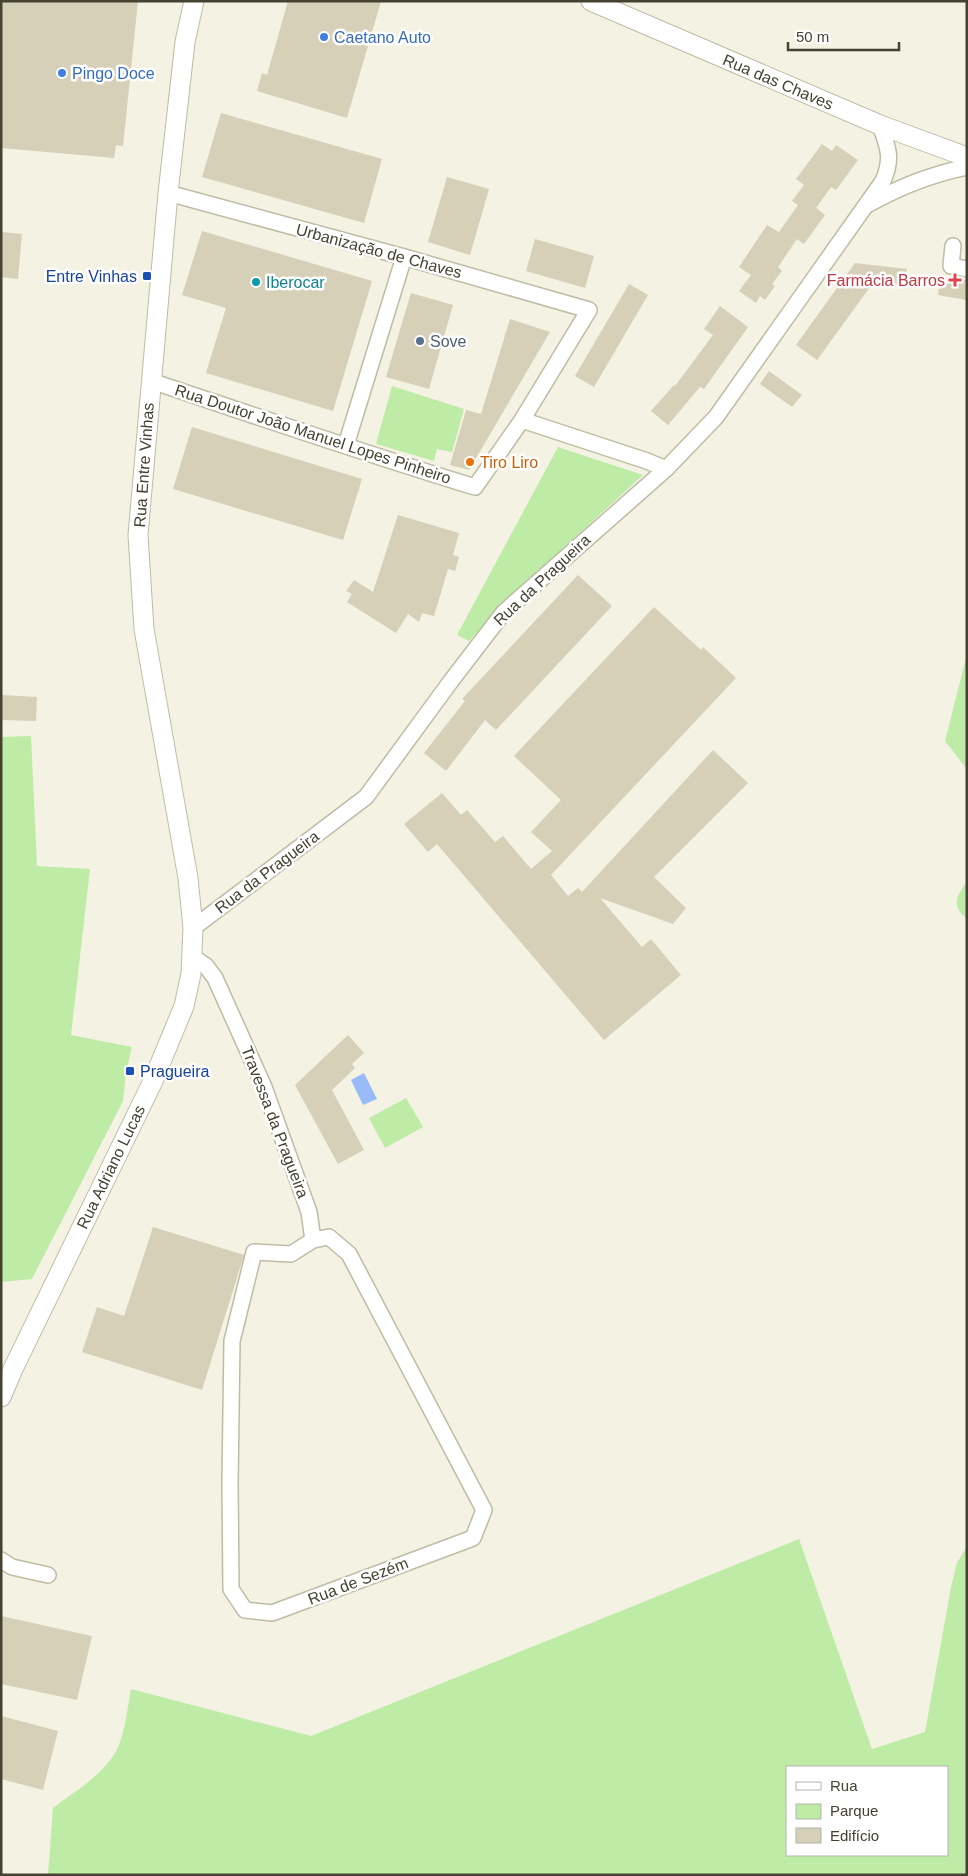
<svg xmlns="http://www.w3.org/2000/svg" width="968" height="1876" font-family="Helvetica,sans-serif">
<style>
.green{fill:#beeca7;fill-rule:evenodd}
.water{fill:#98bbf7}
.building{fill:#d5d0b7}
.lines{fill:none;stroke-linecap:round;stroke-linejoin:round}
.minor-casing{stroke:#bfbca5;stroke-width:18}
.tertiary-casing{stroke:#bfbca5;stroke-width:21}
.minor{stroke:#fff;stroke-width:15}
.tertiary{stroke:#fff;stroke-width:19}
.shop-dot{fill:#3f7fe0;stroke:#fff;stroke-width:2}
.transit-dot{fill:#1a4fb4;stroke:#fff;stroke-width:2}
.health-dot{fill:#e0444e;stroke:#fff;stroke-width:2}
.culture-dot{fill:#0f9aa8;stroke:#fff;stroke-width:2}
.service-dot{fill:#5c6f8a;stroke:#fff;stroke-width:2}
.food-dot{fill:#e8710a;stroke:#fff;stroke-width:2}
.labels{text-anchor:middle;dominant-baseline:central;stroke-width:5;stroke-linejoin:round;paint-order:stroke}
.shop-label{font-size:16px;fill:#366cbe;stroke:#fff;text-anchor:start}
.street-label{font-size:16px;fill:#454232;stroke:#fff}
.transit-label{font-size:16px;fill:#164399;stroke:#fff;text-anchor:end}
.health-label{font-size:16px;fill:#be3a42;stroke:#fff;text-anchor:end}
.culture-label{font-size:16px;fill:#0d838f;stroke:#fff;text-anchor:start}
.service-label{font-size:16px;fill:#4e5e75;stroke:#fff;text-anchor:start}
.food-label{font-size:16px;fill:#c56008;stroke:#fff;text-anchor:start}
</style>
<rect width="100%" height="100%" fill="#f3f2e3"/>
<!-- green -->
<g class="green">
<path d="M392 386 464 409 452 452 437 449 434 461 376 444Z"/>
<path d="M558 447 643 475 512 595 469 641 457 635Z"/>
<path d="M967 654V769L945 741Z"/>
<path d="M31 736 37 866 90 869 71 1035 132 1047 126 1072 123 1101 32 1279 1 1282V737Z"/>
<path d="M967 881V919C950 904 957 897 967 881Z"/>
<path d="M406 1098 423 1127 385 1148 369 1118Z"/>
<path d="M799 1539 872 1749 925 1732 951 1587 957 1563 967 1546V1875H48L53 1808C78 1789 112 1770 121 1739 126 1723 128 1705 131 1689L311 1736ZM947 1767V1855H787V1767Z"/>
</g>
<!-- water -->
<path class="water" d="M364 1073 377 1099 363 1105 351 1080Z"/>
<!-- building -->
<g class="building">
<path d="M1 1H138L123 146 116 145 114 158 1 148Z"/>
<path d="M288 1H381L347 118 257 91 262 73 267 75Z"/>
<path d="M221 113 382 159 364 223 202 177Z"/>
<path d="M822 144 832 151 836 145 858 160 836 190 831 187 816 208 825 215 804 244 797 239 778 267 782 271 772 284 775 286 765 300 760 296 756 303 739 291 751 275 739 267 767 225 779 232 798 205 792 201 804 185 796 179Z"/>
<path d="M447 177 489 189 470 255 428 242Z"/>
<path d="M202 231 372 281 333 411 206 373 226 308 182 295Z"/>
<path d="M1 232 22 234 18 279 1 277Z"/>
<path d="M535 239 594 256 585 288 526 271Z"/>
<path d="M855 263 907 269 904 285 873 283 817 360 796 345Z"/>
<path d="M941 276 967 280V300L938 295Z"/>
<path d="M629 284 648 295 594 387 575 376Z"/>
<path d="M411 293 453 305 429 389 386 377Z"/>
<path d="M720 306 748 327 704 389 700 387 668 425 651 411 674 385 675 386 713 335 704 329Z"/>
<path d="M510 319 550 332 469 470 450 465 466 410 481 414Z"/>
<path d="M769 371 802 395 792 407 760 384Z"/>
<path d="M192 427 362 479 343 540 173 489Z"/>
<path d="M398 515 459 533 453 555 459 557 455 571 448 569 434 616 422 613 419 622 408 614 396 633 347 602 352 594 346 591 354 580 373 592Z"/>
<path d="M578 575 612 606 496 730 485 720 446 771 424 753 465 701 462 699Z"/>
<path d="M654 607 701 650 703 647 736 678 551 875 568 896 578 888 582 892 713 750 748 783 654 877 686 908 673 924 600 898 642 947 651 939 681 975 604 1040 437 844 428 852 404 824 442 793 461 815 467 810 495 842 503 836 531 869 552 851 531 832 561 800 514 756Z"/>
<path d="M1 695 37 697 36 721 1 720Z"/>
<path d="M348 1035 364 1053 352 1064 355 1068 332 1090 364 1150 338 1164 295 1085Z"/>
<path d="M153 1227 244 1255 202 1390 82 1352 97 1307 124 1316Z"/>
<path d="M1 1616 92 1636 77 1700 1 1684Z"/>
<path d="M1 1716 58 1731 43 1790 1 1779Z"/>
</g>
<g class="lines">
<defs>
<g id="minor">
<path d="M869 204C901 186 932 174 967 167"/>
<path d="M953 246 951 266 967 269"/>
<path d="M151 381C259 417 366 454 475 487L522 420 589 310 404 257 168 193"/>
<path d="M522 420 647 461 666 469"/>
<path d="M346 445 404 257"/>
<path d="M193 928 366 797 451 681 504 612 666 469 716 417 883 181C893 158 888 147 880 125"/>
<path d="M193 957 206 966 215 978 264 1087 309 1212 313 1240 291 1254 254 1252 232 1341 230 1483 231 1589 245 1610 272 1613 473 1538 484 1510 349 1254 329 1237 313 1240"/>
<path d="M1 1560 12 1567 48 1575"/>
</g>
<g id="tertiary">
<path d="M591 1 880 125 967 157"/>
<path d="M1 1397 13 1369 153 1081 184 1006 191 974 193 928 188 878 144 629 138 535 168 193 185 42 194 1"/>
</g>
</defs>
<!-- minor casing -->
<use href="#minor" class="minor-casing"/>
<!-- tertiary casing -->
<use href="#tertiary" class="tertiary-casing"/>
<!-- minor -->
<use href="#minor" class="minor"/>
<!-- tertiary -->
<use href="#tertiary" class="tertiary"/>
</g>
<!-- markers -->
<g class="shop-dot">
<circle cx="324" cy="37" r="5"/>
<circle cx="62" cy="73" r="5"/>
</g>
<g class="transit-dot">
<rect x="142" y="271" width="10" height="10" rx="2.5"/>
<rect x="125" y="1066" width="10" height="10" rx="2.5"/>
</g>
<path class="health-dot" d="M952.5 272.5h5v5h5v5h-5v5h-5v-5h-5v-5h5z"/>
<circle class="culture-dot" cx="256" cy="282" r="5"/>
<circle class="service-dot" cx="420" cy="341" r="5"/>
<circle class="food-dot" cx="470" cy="462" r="5"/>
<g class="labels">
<!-- shop labels -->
<g class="shop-label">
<text x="334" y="37">Caetano Auto</text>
<text x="72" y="73">Pingo Doce</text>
</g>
<!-- street labels -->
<g class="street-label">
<text transform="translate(778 82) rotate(23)">Rua das Chaves</text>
<text transform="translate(379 251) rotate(15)">Urbanização de Chaves</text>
<text transform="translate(313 434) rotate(18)">Rua Doutor João Manuel Lopes Pinheiro</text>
<text transform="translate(144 465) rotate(-86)">Rua Entre Vinhas</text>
<text transform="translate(542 580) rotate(-43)">Rua da Pragueira</text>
<text transform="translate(267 872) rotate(-37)">Rua da Pragueira</text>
<text transform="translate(275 1122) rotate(69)">Travessa da Pragueira</text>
<text transform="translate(111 1167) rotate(-64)">Rua Adriano Lucas</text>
<text transform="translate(358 1581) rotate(-21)">Rua de Sezém</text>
</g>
<!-- transit labels -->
<g class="transit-label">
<text x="137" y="276">Entre Vinhas</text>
<text x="140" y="1071" text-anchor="start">Pragueira</text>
</g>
<!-- health labels -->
<g class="health-label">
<text x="945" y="280">Farmácia Barros</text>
</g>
<!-- culture labels -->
<g class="culture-label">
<text x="266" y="282">Iberocar</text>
</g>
<!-- service labels -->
<g class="service-label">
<text x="430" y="341">Sove</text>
</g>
<!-- food labels -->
<g class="food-label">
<text x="480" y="462">Tiro Liro</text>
</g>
</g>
<!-- border -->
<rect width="968" height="1876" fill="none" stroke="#454232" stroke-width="5"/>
<!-- legend -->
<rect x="786" y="1766" width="162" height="90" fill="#ffffff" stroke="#b5b3ad"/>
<rect x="796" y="1782" width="25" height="8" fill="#ffffff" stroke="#b5b3ad"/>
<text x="830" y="1791" font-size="15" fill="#454232">Rua</text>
<rect x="796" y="1804" width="25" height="15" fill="#beeca7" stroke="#b5b3ad"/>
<text x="830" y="1816" font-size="15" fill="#454232">Parque</text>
<rect x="796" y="1828" width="25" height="15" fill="#d5d0b7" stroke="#b5b3ad"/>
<text x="830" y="1841" font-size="15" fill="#454232">Edifício</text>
<!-- scale -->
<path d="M788 42v8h111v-8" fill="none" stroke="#454232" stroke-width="2.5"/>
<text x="796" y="42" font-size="15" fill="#454232" stroke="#ffffff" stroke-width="4" paint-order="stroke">50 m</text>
</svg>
